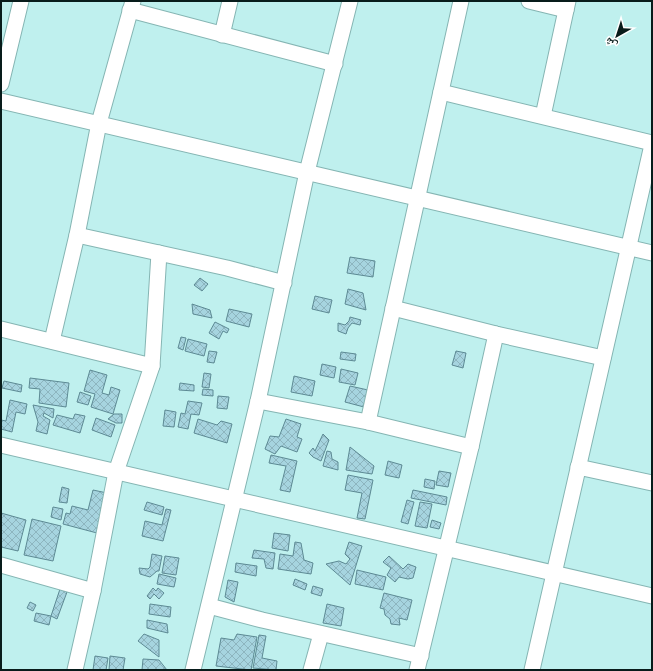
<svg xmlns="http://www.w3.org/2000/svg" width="653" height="671" font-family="'Roboto Condensed','Noto Naskh Arabic',sans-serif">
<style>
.building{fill:url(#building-cross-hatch);stroke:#5d8a94}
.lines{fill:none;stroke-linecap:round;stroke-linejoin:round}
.minor-casing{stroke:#85b5b3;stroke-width:17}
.minor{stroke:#fff;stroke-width:15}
</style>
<defs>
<pattern id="building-cross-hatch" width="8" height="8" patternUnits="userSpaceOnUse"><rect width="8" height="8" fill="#a6d4df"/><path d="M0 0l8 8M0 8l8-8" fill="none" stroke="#8db5bf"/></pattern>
</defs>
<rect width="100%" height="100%" fill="#bff0ee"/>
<!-- building -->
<g class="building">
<path d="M350 257 375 261 373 277 347 273Z"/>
<path d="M200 278 208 284 202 291 194 285Z"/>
<path d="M348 289 363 293 366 310 345 304Z"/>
<path d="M315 296 332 300 329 313 312 309Z"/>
<path d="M192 304 210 310 212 318 193 314Z"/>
<path d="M229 309 252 314 249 327 226 321Z"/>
<path d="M350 317 361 320 360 325 352 323 348 328 346 334 338 331V323L345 325 349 321Z"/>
<path d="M215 322 229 329 227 333 223 331 219 339 209 333Z"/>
<path d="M181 337 186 338 183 350 178 348Z"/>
<path d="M188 339 207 344 204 356 185 351Z"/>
<path d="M209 351 217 352 214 363 207 362Z"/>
<path d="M456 351 466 353 463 368 452 365Z"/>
<path d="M341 352 356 354 355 361 340 359Z"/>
<path d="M322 364 336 367 334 378 320 375Z"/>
<path d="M341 369 358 373 355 385 339 382Z"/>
<path d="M90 370 107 375 102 393 109 395 111 387 120 390 113 414 91 407 95 394 84 391Z"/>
<path d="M204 373 211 374 209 388 202 387Z"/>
<path d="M294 376 315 381 312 396 291 392Z"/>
<path d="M30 378 69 383 66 407 39 403 40 389 29 388Z"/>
<path d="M4 381 22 385 21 392 2 388Z"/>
<path d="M180 383 194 385V391L179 390Z"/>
<path d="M350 386 368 390 364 407 345 402Z"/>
<path d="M203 389 213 390V396L202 395Z"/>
<path d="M80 392 91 396 88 405 77 402Z"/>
<path d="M218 396 229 397 227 409 217 408Z"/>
<path d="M10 400 27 404 25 414 16 412 12 432 1 429V420L6 421Z"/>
<path d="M188 401 202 403 199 415 191 414 188 429 178 427 181 413 185 414Z"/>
<path d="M33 405 54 409 53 418 44 413 43 416 50 420 47 434 36 431 38 422Z"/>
<path d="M165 410 176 412 174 427 163 426Z"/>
<path d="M75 414 85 416 80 433 53 425 57 415 73 419Z"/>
<path d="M114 414H122V423H116L108 419Z"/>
<path d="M96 418 115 425 111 437 92 430Z"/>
<path d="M198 419 217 425 221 421 232 424 227 443 194 433Z"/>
<path d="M286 419 301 424 297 437 302 439 297 452 281 446 275 454 265 449 270 436 279 437Z"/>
<path d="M323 434 329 440 321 461 313 457 309 453 313 448 315 451Z"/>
<path d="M350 447 374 466 372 474 346 470Z"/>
<path d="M327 451 331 452 332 459 338 462V470L323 466Z"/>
<path d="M271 455 297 461 290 492 280 490 286 466 269 463Z"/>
<path d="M388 461 402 465 399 478 385 475Z"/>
<path d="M439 471 451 473 448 487 436 485Z"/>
<path d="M348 475 373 480 365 519 357 518 362 493 345 490Z"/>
<path d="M425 479 435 481 434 489 424 487Z"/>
<path d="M62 487 69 489 67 503 59 502Z"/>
<path d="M93 490 107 493 97 533 63 524 66 513 70 514 72 506 88 510Z"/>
<path d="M413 490 447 497 446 505 411 498Z"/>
<path d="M407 500 414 502 408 524 401 522Z"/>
<path d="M147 502 164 507 162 515 144 510Z"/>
<path d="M420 502 432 504 427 528 415 526Z"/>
<path d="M53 507 63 509 61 520 51 517Z"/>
<path d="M166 509 171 510 163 541 142 536 145 521 162 525Z"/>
<path d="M1 513 26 520 18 551 1 547Z"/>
<path d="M32 519 61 526 53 561 24 555Z"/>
<path d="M432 520 441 523 439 529 430 527Z"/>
<path d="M274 533 290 535 288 551 272 548Z"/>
<path d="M295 542 301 543 304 560 313 563 311 574 278 569 280 554 293 556Z"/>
<path d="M349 542 362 546 350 585 326 564 339 561 346 564 350 559 345 554Z"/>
<path d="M254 550 275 553 273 569 266 568 264 559 252 558Z"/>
<path d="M152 554 162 556 159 571H157L150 577 140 574 139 568 148 569 150 567Z"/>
<path d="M165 556 179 558 176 575 162 573Z"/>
<path d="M389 556 403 569 408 564 416 567 413 578 408 579 399 577 395 582 387 575 391 568 383 562Z"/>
<path d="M236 563 257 566 256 576 235 572Z"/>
<path d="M357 570 386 577 383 590 355 584Z"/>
<path d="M159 574 176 578 174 587 157 584Z"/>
<path d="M295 579 307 584 305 590 293 585Z"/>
<path d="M228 580 238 582 234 602 225 597Z"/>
<path d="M313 586 323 589 321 596 311 593Z"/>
<path d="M153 588 156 591 158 588 164 593 159 599 154 594 150 599 147 596Z"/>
<path d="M60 589 67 592 57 619 51 616Z"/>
<path d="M384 593 412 600 407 620 399 618 400 625 391 624 390 619 385 615 384 609 380 608Z"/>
<path d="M30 602 36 605 33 611 27 608Z"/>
<path d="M150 604 171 607 170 617 149 614Z"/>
<path d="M327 604 344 608 341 626 323 623Z"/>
<path d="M36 613 51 616 49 625 34 621Z"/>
<path d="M147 620 167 624 168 633 147 628Z"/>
<path d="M144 634 159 640V657L138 641Z"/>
<path d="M237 634 257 637 251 670 216 666 221 638 234 640Z"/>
<path d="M259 635 266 636 262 658 277 661 276 670 253 668Z"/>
<path d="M95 656 108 658 106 670H93Z"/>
<path d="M110 656 125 658 123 670H109Z"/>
<path d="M143 659 159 660 167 670H142Z"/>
</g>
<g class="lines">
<defs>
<g id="minor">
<path d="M529 1 566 10"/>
<path d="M130 10 335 64"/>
<path d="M222 35 230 1"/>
<path d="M1 84 21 1"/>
<path d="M441 92 652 143"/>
<path d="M1 101 652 253"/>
<path d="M543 116 568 1"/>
<path d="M77 235 227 268 284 283"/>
<path d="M393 308 496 334 603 358"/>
<path d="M1 329 152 366"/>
<path d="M52 341 77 235 99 123 133 1"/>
<path d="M258 401 368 422 471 447"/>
<path d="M368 422 461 1"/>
<path d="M1 445 652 596"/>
<path d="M578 467 652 483"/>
<path d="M1 565 93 591"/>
<path d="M209 606 262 620 421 656"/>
<path d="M75 670 93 591 116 472 152 366 159 253"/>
<path d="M193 670 258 401 307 172 350 1"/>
<path d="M311 670 321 634"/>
<path d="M417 670 471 447 496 334"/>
<path d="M532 670 652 145"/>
</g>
</defs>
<!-- minor casing -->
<use href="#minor" class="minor-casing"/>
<!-- minor -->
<use href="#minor" class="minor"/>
</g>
<!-- border -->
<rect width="653" height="671" fill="none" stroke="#081c1b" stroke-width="4"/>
<!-- north arrow -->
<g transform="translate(617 36) rotate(219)" stroke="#ffffff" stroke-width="3" paint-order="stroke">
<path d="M0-3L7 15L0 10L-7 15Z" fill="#081c1b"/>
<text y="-6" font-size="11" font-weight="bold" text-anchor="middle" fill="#081c1b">ش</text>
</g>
</svg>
